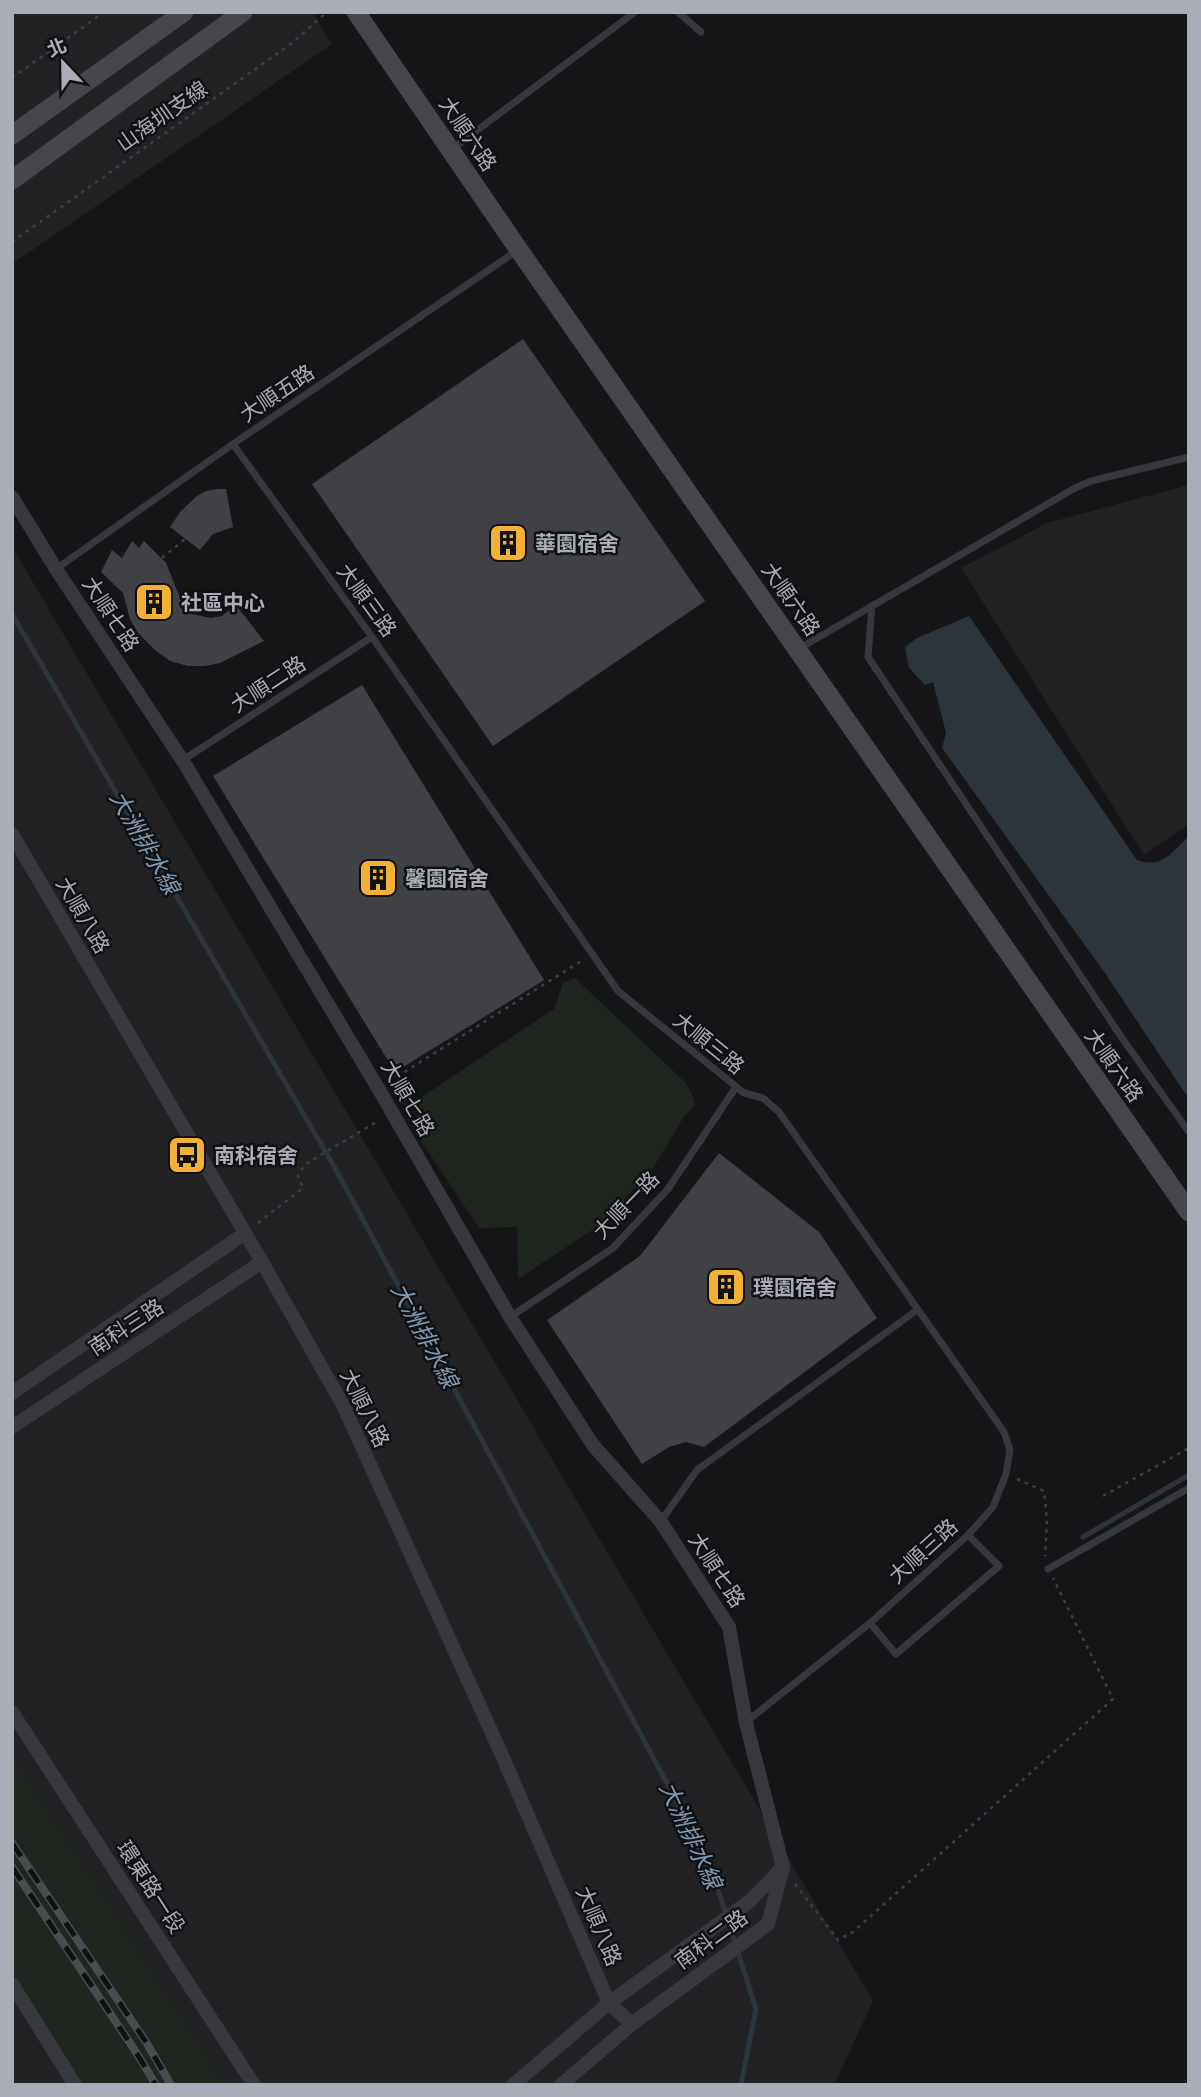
<svg xmlns="http://www.w3.org/2000/svg" width="1201" height="2097" font-family="Raleway,'Noto Sans TC',sans-serif">
<style>
.built{fill:#222225}
.green{fill:#1e261f}
.water{fill:#2c353c}
.lines{fill:none;stroke-linecap:round;stroke-linejoin:round}
.stream{stroke:#2c353c;stroke-width:5}
.building{fill:#404145}
.path{stroke:#3d3f44;stroke-width:2.5;stroke-dasharray:3.5 5;stroke-linecap:butt}
.lane{stroke:#37383d;stroke-width:7}
.street{stroke:#37383d;stroke-width:14}
.secondary{stroke:#45474d;stroke-width:19}
.rail-casing{stroke:#4a4c52;stroke-width:8}
.rail{stroke:#111113;stroke-width:5;stroke-dasharray:16;stroke-linecap:butt}
.labels{text-anchor:middle;dominant-baseline:central;stroke-width:5;stroke-linejoin:round;paint-order:stroke}
.street-label{font-size:21px;fill:#a8adb8;stroke:#111113}
.poi-label{font-size:21px;font-weight:bold;fill:#a8adb8;stroke:#111113;text-anchor:start}
.water-label{font-size:23px;font-style:italic;fill:#7f9bb3;stroke:#111113}
</style>
<rect width="100%" height="100%" fill="#161618"/>
<!-- built -->
<g class="built">
<path d="M12 12H312L332 44 12 264Z"/>
<path d="M1189 485V824L1144 855 961 568 1047 523Z"/>
<path d="M12 547 873 2001 834 2085H12Z"/>
</g>
<!-- green -->
<g class="green">
<path d="M575 978 685 1082 691 1092 695 1105 685 1115 653 1168 600 1225 518 1279 517 1227 479 1228 413 1129 422 1097 554 1009 563 983Z"/>
<path d="M12 1754 226 2085H81L12 1973Z"/>
</g>
<!-- water -->
<path class="water" d="M969 616 1137 860C1162 869 1172 852 1189 836V1099L1105 973 942 748 946 733 933 682 925 685 909 668 905 647 917 638Z"/>
<g class="lines">
<!-- stream -->
<g class="stream">
<path d="M12 614 335 1168 667 1783 716 1883 756 2009 741 2085"/>
<path d="M1083 1537 1189 1475"/>
</g>
</g>
<!-- building -->
<g class="building">
<path d="M523 339 705 601 493 746 312 484Z"/>
<path d="M217 489H226L233 527 213 534 200 550 170 527 181 511 197 496 206 491Z"/>
<path d="M132 541 139 548 144 541 166 563 184 608 192 614 211 618 222 616 236 605 264 641 220 663 205 666H188L170 661 156 651 138 633 130 619 123 593 101 572 112 550 122 558Z"/>
<path d="M362 685 544 980 395 1072 213 776Z"/>
<path d="M719 1153 819 1232 877 1318 704 1447 686 1442 669 1447 642 1464 547 1320 640 1256Z"/>
</g>
<g class="lines">
<!-- path -->
<g class="path">
<path d="M12 78 104 12"/>
<path d="M12 242 292 43 327 12"/>
<path d="M162 558 185 539"/>
<path d="M390 1081 583 960"/>
<path d="M258 1223 303 1188 298 1177 304 1165 378 1121"/>
<path d="M1017 1479 1044 1491 1047 1520 1045 1556"/>
<path d="M1103 1496 1189 1448"/>
<path d="M795 1884 838 1940 853 1932 1113 1699 1053 1578"/>
</g>
<!-- lane -->
<g class="lane">
<path d="M678 12 701 32"/>
<path d="M452 149 635 12"/>
<path d="M233 444 372 637 618 991 744 1093 763 1098 779 1112 1004 1432 1010 1450 1006 1474 993 1507 968 1535 870 1623 746 1722"/>
<path d="M56 569 233 444 518 250"/>
<path d="M872 606 868 657 1122 1038 1189 1132"/>
<path d="M800 648 1075 488 1091 481 1189 457"/>
<path d="M183 760 372 637"/>
<path d="M510 1317 613 1248 668 1189 736 1087"/>
<path d="M661 1521 697 1470 917 1310"/>
<path d="M1048 1569 1189 1488"/>
<path d="M870 1623 896 1654 999 1566 968 1535"/>
</g>
<!-- street -->
<g class="street">
<path d="M12 497 56 569 183 761 378 1088 510 1317 593 1445 661 1522 729 1627 746 1723 783 1867"/>
<path d="M12 834 262 1262 343 1405 501 1753 609 2003 632 2024"/>
<path d="M12 1393 244 1234"/>
<path d="M12 1427 262 1262"/>
<path d="M12 1712 254 2085"/>
<path d="M12 1984 75 2085"/>
<path d="M513 2085 609 2003 750 1901 782 1868"/>
<path d="M561 2085 632 2024 768 1924 783 1867 781 1859"/>
</g>
<!-- secondary -->
<g class="secondary">
<path d="M356 12 519 250 1189 1212"/>
<path d="M12 135 184 12"/>
<path d="M12 180 243 12"/>
</g>
<defs>
<g id="rail">
<path d="M12 1843 146 2042 171 2085"/>
<path d="M12 1867 134 2049 156 2085"/>
</g>
</defs>
<!-- rail casing -->
<use href="#rail" class="rail-casing"/>
<!-- rail -->
<use href="#rail" class="rail"/>
</g>
<!-- icons -->
<defs>
<symbol id="building-square" viewBox="-11 -11 22 22"><rect x="-9" y="-9" width="18" height="18" rx="4" fill="#f2b134" stroke="#111113"/><path d="M-4-6H4V6H1V3H-1V6H-4ZM-2.5-4.3h1.7v1.8h-1.7ZM.8-4.3h1.7v1.8H.8ZM-2.5-1h1.7V.8h-1.7ZM.8-1h1.7V.8H.8Z" fill="#111"/></symbol>
<symbol id="bus-square" viewBox="-11 -11 22 22"><rect x="-9" y="-9" width="18" height="18" rx="4" fill="#f2b134" stroke="#111113"/><path d="M-5-6H5V4H4V6H2V4H-2V6H-4V4H-5ZM-3.5-4V0h7V-4ZM-3.5 1.2v1.5H-2V1.2ZM2 1.2v1.5H3.5V1.2Z" fill="#111"/></symbol>
</defs>
<g fill-rule="evenodd">
<use href="#building-square" x="486" y="521" width="44" height="44"/>
<use href="#building-square" x="132" y="580" width="44" height="44"/>
<use href="#building-square" x="356" y="856" width="44" height="44"/>
<use href="#bus-square" x="165" y="1133" width="44" height="44"/>
<use href="#building-square" x="704" y="1265" width="44" height="44"/>
</g>
<g class="labels">
<!-- street labels -->
<g class="street-label">
<text transform="translate(162 116) rotate(-35)">山海圳支線</text>
<text transform="translate(468 134) rotate(56)">大順六路</text>
<text transform="translate(277 393) rotate(-34)">大順五路</text>
<text transform="translate(791 599) rotate(55)">大順六路</text>
<text transform="translate(367 600) rotate(54)">大順三路</text>
<text transform="translate(111 614) rotate(57)">大順七路</text>
<text transform="translate(268 684) rotate(-33)">大順二路</text>
<text transform="translate(83 915) rotate(60)">大順八路</text>
<text transform="translate(709 1043) rotate(39)">大順三路</text>
<text transform="translate(1114 1065) rotate(55)">大順六路</text>
<text transform="translate(408 1098) rotate(60)">大順七路</text>
<text transform="translate(626 1205) rotate(-46)">大順一路</text>
<text transform="translate(126 1327) rotate(-33)">南科三路</text>
<text transform="translate(365 1408) rotate(64)">大順八路</text>
<text transform="translate(923 1551) rotate(-42)">大順三路</text>
<text transform="translate(717 1570) rotate(57)">大順七路</text>
<text transform="translate(151 1887) rotate(57)">環東路一段</text>
<text transform="translate(599 1926) rotate(67)">大順八路</text>
<text transform="translate(711 1939) rotate(-36)">南科二路</text>
</g>
<!-- poi labels -->
<g class="poi-label">
<text x="535" y="543">華園宿舍</text>
<text x="181" y="602">社區中心</text>
<text x="405" y="878">馨園宿舍</text>
<text x="214" y="1155">南科宿舍</text>
<text x="753" y="1287">璞園宿舍</text>
</g>
<!-- water labels -->
<g class="water-label">
<text transform="translate(145 842) rotate(60)">大洲排水線</text>
<text transform="translate(425 1335) rotate(62)">大洲排水線</text>
<text transform="translate(691 1835) rotate(65)">大洲排水線</text>
</g>
</g>
<!-- border -->
<rect width="1201" height="2097" fill="none" stroke="#a8adb8" stroke-width="28"/>
<!-- north arrow -->
<g transform="translate(63 63) rotate(338)" stroke="#111113" stroke-width="5" paint-order="stroke">
<path d="M0-5L12 26L0 18L-12 26Z" fill="#a8adb8"/>
<text y="-10" font-size="19" font-weight="bold" text-anchor="middle" fill="#a8adb8">北</text>
</g>
</svg>
